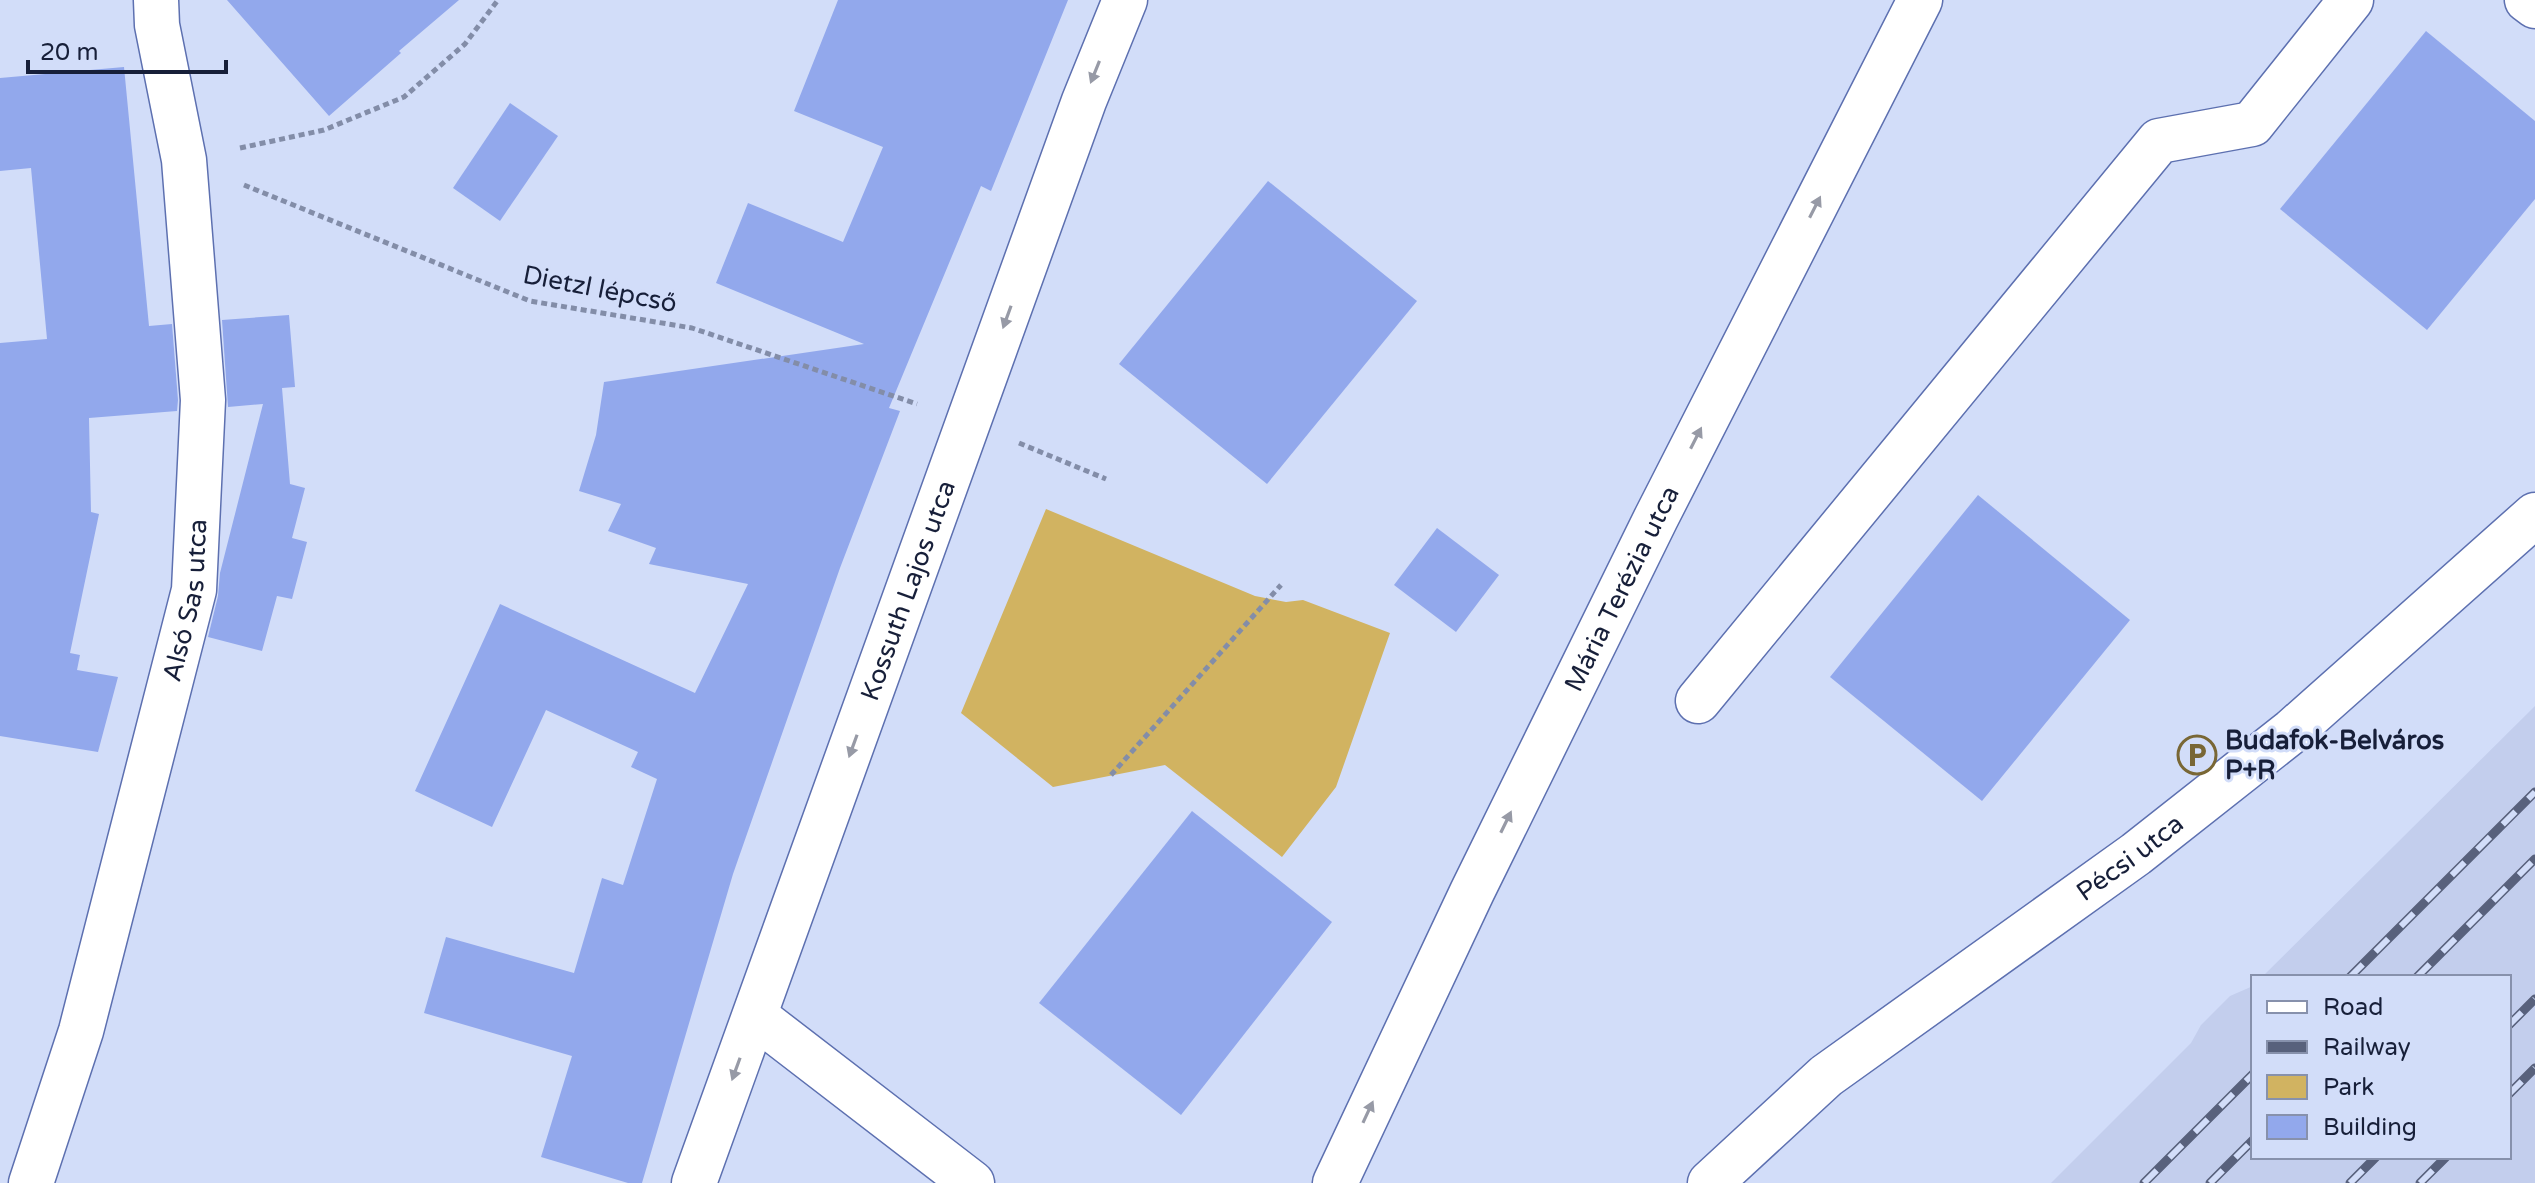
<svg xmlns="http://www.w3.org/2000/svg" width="2535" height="1183" font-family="'Varela Round',sans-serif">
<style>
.built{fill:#c3ceed}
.green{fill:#d1b361}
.building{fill:#92a8ec}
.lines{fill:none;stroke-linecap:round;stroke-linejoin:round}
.street-casing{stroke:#5d70b0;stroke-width:47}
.secondary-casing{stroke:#5d70b0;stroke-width:47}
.path{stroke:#838da8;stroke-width:5;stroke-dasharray:6 4;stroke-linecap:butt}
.street{stroke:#fff;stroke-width:44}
.secondary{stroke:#fff;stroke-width:44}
.rail-casing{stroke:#58617c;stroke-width:9}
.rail{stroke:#d2ddf9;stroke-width:6;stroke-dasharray:18;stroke-linecap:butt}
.oneway{fill:#979aa6}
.labels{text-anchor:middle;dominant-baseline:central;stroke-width:6;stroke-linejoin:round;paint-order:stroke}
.street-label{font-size:26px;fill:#171f39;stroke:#d2ddf9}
.poi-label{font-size:26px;font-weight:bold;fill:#171f39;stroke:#d2ddf9;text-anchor:start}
</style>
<rect width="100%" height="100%" fill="#d2ddf9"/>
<!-- built -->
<path class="built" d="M2535 706V1183H2051L2191 1043 2201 1025 2230 996 2253 986V1157H2509V977H2262Z"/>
<!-- green -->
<path class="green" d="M1046 509 1255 596 1286 602 1303 600 1390 633 1336 787 1282 857 1165 765 1053 787 961 713Z"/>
<!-- building -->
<g class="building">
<path d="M227 0H459L399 51 401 53 329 116Z"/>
<path d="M838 0H1068L991 191 981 186 889 408 900 411 840 568 733 874 642 1183H628L541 1157 572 1056 424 1013 446 937 574 973 602 878 623 885 657 779 631 767 638 752 546 710 492 827 415 791 500 604 695 693 748 584 649 564 656 548 608 531 621 504 579 491 596 435 604 382 864 344 716 283 748 203 843 242 883 147 794 111Z"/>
<path d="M2426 31 2535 121V199L2427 330 2280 209Z"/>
<path d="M124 67 149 326 172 324 178 400 177 411 89 418 91 512 99 514 70 653 80 655 77 670 118 677 98 752 0 736V343L47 339 31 168 0 171V78Z"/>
<path d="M510 103 558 136 500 221 453 188Z"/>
<path d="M1268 181 1417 301 1267 484 1119 364Z"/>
<path d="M289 315 295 387 282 388 290 484 305 488 292 538 307 542 292 599 277 596 262 651 208 637 218 596 220 573 263 404 228 407 222 320Z"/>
<path d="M1978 495 2130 620 1982 801 1830 677Z"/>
<path d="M1437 528 1499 575 1456 632 1394 585Z"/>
<path d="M1192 811 1332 922 1181 1115 1039 1003Z"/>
</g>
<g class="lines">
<defs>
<g id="street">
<path d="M2527 0 2535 6"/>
<path d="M1698 701 2159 141 2252 124 2351 0"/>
<path d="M755 1016 972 1183"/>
<path id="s1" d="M31 1183 81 1031 194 590 203 400 184 160 157 25 156 0"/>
<path id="s2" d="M1710 1183 1826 1076 2136 854 2292 731 2535 515"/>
</g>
<g id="secondary">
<path id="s3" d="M694 1183 1084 101 1125 0"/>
<path id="s4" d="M1335 1183 1472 892 1656 518 1920 0"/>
</g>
</defs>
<!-- street casing -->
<use href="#street" class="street-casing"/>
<!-- secondary casing -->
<use href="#secondary" class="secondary-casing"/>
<!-- path -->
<g class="path">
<path d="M240 148 324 130 404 97 465 44 498 0"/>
<path d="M244 185 530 301 692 328 917 404"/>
<path d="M1019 443 1106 479"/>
<path d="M1111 775 1281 585"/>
</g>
<!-- street -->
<use href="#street" class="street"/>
<!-- secondary -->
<use href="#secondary" class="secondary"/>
<defs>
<g id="rail">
<path d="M2350 977 2535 792"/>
<path d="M2417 977 2535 859"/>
<path d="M2509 1025 2535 999"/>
<path d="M2509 1094 2535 1068"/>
<path d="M2144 1183 2253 1074"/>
<path d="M2210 1183 2253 1140"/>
<path d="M2350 1183 2376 1157"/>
<path d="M2420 1183 2446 1157"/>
</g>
</defs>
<!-- rail casing -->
<use href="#rail" class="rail-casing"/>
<!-- rail -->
<use href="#rail" class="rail"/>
</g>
<!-- one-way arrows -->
<defs><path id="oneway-solid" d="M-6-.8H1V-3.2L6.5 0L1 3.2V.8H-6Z" transform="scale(2)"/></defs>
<g class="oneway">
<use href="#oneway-solid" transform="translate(1095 72) rotate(112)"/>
<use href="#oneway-solid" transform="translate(1815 207) rotate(-63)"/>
<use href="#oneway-solid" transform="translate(1007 317) rotate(110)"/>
<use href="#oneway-solid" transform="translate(1696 438) rotate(-63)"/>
<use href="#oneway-solid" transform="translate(853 746) rotate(110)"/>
<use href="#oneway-solid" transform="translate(1506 822) rotate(-64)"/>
<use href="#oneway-solid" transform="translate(736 1069) rotate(110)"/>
<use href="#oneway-solid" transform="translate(1368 1112) rotate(-65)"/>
</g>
<!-- icons -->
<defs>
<symbol id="parking-ring" viewBox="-11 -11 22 22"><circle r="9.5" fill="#d2ddf9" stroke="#796735" stroke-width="1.5"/><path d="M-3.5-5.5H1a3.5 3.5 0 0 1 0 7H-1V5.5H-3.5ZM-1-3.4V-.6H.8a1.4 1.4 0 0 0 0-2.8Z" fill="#796735"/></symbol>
</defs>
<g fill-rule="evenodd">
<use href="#parking-ring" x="2175" y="733" width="44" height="44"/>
</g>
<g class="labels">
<!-- street labels -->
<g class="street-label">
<text transform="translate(600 289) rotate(11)">Dietzl lépcső</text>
<text stroke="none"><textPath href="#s4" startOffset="660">Mária Terézia utca</textPath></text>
<text stroke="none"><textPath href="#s3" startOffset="630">Kossuth Lajos utca</textPath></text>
<text stroke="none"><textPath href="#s1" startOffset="604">Alsó Sas utca</textPath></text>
<text stroke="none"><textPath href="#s2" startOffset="532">Pécsi utca</textPath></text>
</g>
<!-- poi labels -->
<g class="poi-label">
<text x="2225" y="740">Budafok-Belváros<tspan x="2225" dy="30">P+R</tspan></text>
</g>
</g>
<!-- legend -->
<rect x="2251" y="975" width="260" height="184" fill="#d2ddf9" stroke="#8791ac" stroke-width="2"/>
<rect x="2267" y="1001" width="40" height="12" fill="#ffffff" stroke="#8791ac" stroke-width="2"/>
<text x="2323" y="1015" font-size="24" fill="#171f39">Road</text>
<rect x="2267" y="1041" width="40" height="12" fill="#58617c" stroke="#8791ac" stroke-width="2"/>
<text x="2323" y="1055" font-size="24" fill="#171f39">Railway</text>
<rect x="2267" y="1075" width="40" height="24" fill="#d1b361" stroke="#8791ac" stroke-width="2"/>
<text x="2323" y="1095" font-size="24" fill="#171f39">Park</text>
<rect x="2267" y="1115" width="40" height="24" fill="#92a8ec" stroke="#8791ac" stroke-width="2"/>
<text x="2323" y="1135" font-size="24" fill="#171f39">Building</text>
<!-- scale -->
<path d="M28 60v12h198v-12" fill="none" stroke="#171f39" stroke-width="4"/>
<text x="40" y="60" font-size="24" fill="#171f39" stroke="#d2ddf9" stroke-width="6" paint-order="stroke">20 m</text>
</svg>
